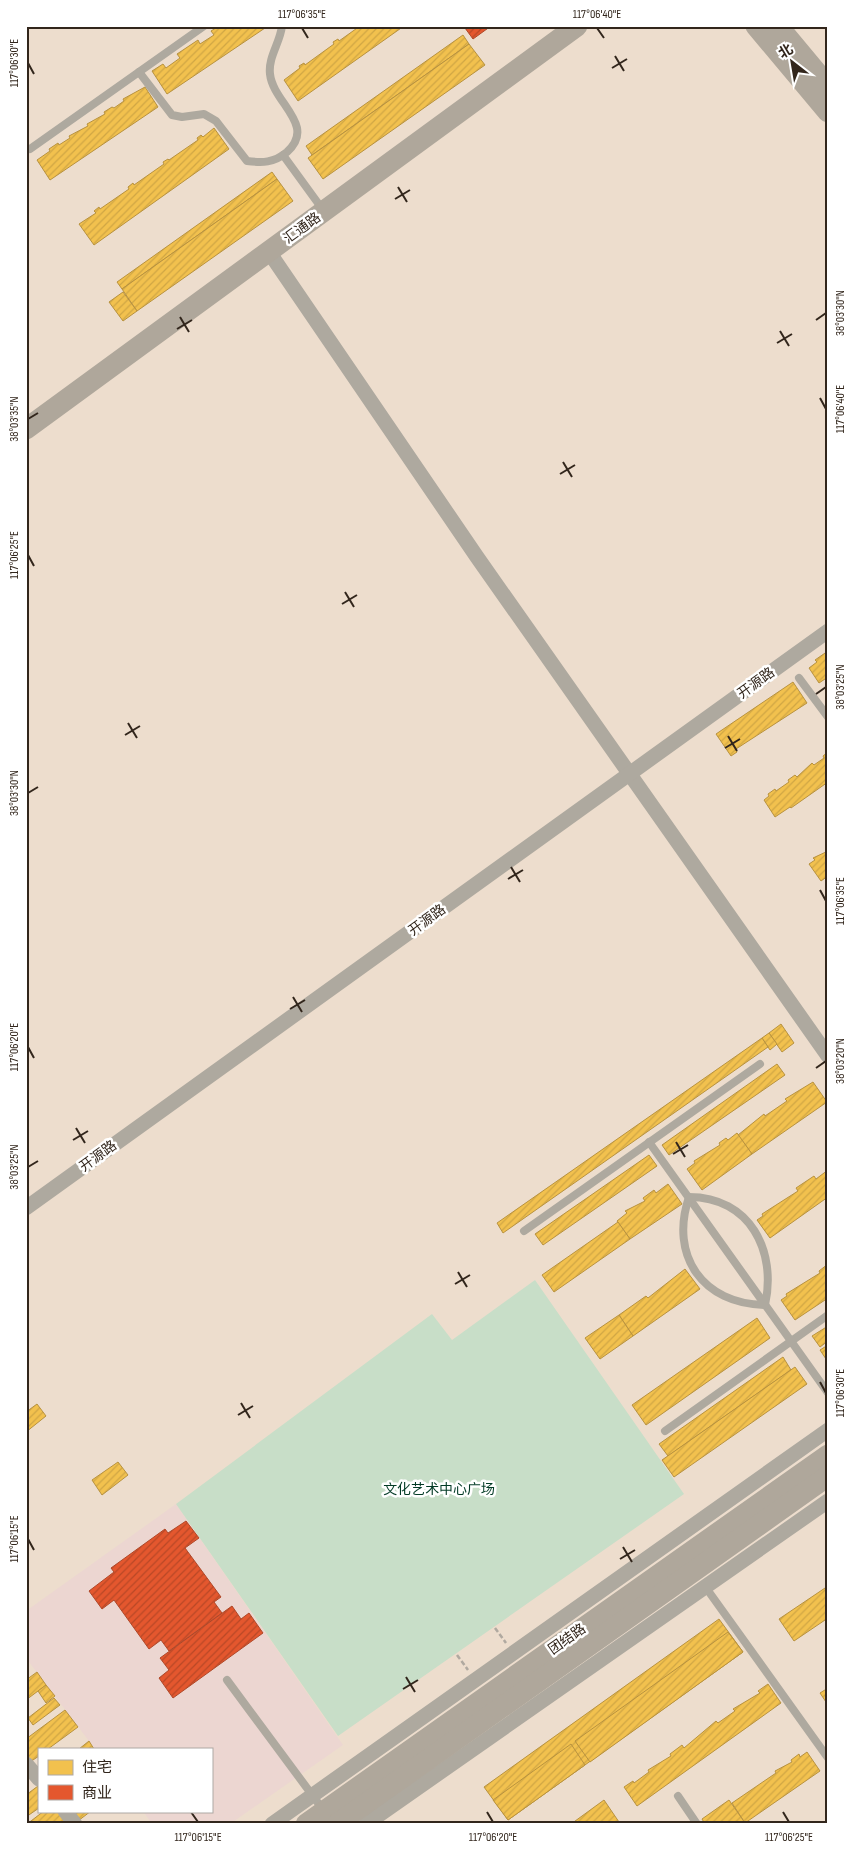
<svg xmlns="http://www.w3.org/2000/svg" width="854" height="1850" font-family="'Sofia Sans Condensed','Noto Sans SC',sans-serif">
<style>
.commercial{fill:#ecd6d1}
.green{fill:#c8dec8}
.homes{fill:url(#homes-hatch);stroke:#b8923f}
.shops{fill:url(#shops-hatch);stroke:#af4829}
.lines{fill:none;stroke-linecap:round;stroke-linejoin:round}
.path{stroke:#b0a9a0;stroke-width:2.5;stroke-dasharray:5 2.5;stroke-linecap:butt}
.lane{stroke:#aea99f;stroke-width:8}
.street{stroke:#aea99f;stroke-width:15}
.secondary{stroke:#afa79b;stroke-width:21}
.ticks{fill:none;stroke:#32261c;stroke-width:2}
.labels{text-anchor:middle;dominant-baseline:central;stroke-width:5;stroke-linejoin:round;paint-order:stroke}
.street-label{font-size:14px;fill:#32261c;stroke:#fff}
.park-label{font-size:14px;fill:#023a25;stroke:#fff}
.neatline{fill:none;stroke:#32261c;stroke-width:2}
.ticks-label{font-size:12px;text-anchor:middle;fill:#32261c}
</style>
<defs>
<pattern id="homes-hatch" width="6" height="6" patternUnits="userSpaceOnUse" patternTransform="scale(1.25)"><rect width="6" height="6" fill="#f2c14e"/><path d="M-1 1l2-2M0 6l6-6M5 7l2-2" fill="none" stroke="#d0a644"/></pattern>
<pattern id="shops-hatch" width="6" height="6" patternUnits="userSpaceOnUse" patternTransform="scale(1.25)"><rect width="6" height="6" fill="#e4572e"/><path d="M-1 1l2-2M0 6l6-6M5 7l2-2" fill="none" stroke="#b94826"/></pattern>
</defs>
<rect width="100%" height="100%" fill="#edddcd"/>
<!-- commercial -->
<path class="commercial" d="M176 1504 343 1745 230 1824H152L143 1811H211V1749H95L26 1658V1611Z"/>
<!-- green -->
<path class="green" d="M535 1280 684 1494 338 1736 176 1504 432 1314 452 1340Z"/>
<!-- homes -->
<g class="homes">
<path d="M219 26H268L167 94 152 71 163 64 166 68 180 58 177 54 198 40 200 44 214 35 211 31Z"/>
<path d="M360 26H404L298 101 284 80 300 68 299 66 304 63 305 65 334 44 333 42 338 39 339 41Z"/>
<path d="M463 35 469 44 312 155 306 146Z"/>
<path d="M469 44 485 65 323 179 308 158Z"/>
<path d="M145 87 158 107 50 180 37 160 50 151 49 149 58 143 59 145 70 138 69 136 88 126 87 124 105 114 104 112 112 107 114 108 124 101 123 99Z"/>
<path d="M214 128 229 149 94 245 79 224 96 213 94 211 99 207 100 209 129 189 128 187 133 183 134 185 164 164 163 162 168 159 169 160 198 140 197 138 201 135 203 137Z"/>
<path d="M272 172 277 179 122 289 117 282Z"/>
<path d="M277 179 293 201 137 311 122 289Z"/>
<path d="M123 292 137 311 123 321 109 302Z"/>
<path d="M828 651V677L819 683 809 668 817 662 815 660Z"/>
<path d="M793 682 807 703 736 749 737 752 731 756 716 734Z"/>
<path d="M828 752V782L791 808 790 807 775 817 764 800 769 796 768 794 775 789 776 791 789 782 788 780 795 775 797 777 812 763 814 765 824 758 823 756Z"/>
<path d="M828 851V876L821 881 809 864 815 860 813 858Z"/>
<path d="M781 1024 794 1043 782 1052 769 1033Z"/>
<path d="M769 1033 777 1044 770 1050 762 1038Z"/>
<path d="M762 1038 768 1047 503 1233 497 1223Z"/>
<path d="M777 1064 785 1075 669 1155 662 1145Z"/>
<path d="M813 1082 827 1102 752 1154 738 1135 764 1114 765 1116 787 1101 785 1099Z"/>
<path d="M737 1133 752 1154 702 1190 687 1169 695 1163 694 1161 720 1145 719 1143 726 1138 728 1140Z"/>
<path d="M649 1155 657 1166 543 1245 535 1234Z"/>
<path d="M828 1170V1197L770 1238 757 1220 763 1216 762 1214 798 1191 796 1188 814 1176 816 1179Z"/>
<path d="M668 1184 682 1204 630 1239 617 1221 627 1213 625 1211 645 1201 643 1198 654 1190 656 1193Z"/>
<path d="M618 1222 630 1239 554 1292 542 1275Z"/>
<path d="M828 1264V1298L795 1320 781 1300 787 1296 786 1294 820 1273 819 1271Z"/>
<path d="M685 1269 700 1289 633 1336 619 1315 646 1296 648 1298Z"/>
<path d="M619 1315 633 1336 600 1359 585 1338Z"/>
<path d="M757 1318 770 1338 646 1425 632 1405Z"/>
<path d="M828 1326V1341L820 1347 812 1336Z"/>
<path d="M828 1345V1362L820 1350Z"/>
<path d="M783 1357 791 1370 668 1456 659 1444Z"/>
<path d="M795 1367 807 1384 674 1477 662 1460Z"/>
<path d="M37 1404 46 1416 26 1432V1412Z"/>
<path d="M118 1462 128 1475 102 1495 92 1480Z"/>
<path d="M828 1586V1618L794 1641 779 1619Z"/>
<path d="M719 1619 743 1652 508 1820 484 1787Z"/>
<path d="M728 1632 743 1652 590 1762 575 1741Z"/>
<path d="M37 1672 46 1685 26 1700V1680Z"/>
<path d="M768 1684 781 1703 637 1806 624 1787 633 1781 634 1783 649 1772 648 1770 671 1756 670 1754 682 1745 684 1748 716 1721 718 1723 735 1711 733 1709 760 1693 758 1691Z"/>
<path d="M46 1685 55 1696 46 1703 38 1691Z"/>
<path d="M828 1688V1705L820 1693Z"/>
<path d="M54 1698 60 1705 33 1725 28 1718Z"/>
<path d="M65 1710 78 1727 48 1749H39V1756L30 1762 26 1756V1739Z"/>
<path d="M89 1741 94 1749H79Z"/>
<path d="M571 1744 585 1765 508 1820 493 1800Z"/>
<path d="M807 1752 820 1771 745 1823 732 1803 776 1773 775 1771 792 1762 791 1760 799 1754 800 1757Z"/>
<path d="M38 1786 39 1808 26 1817V1795Z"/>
<path d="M604 1800 619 1822 571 1824Z"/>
<path d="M729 1800 745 1823 705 1824 702 1819Z"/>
<path d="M44 1811H60L66 1824H27Z"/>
<path d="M71 1811H91L78 1821Z"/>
</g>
<!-- shops -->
<g class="shops">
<path d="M468 26H491L473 39 465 28Z"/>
<path d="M186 1521 199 1538 185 1548 221 1597 214 1602 222 1613 169 1651 161 1640 149 1649 114 1600 102 1609 89 1591 114 1572 111 1568 165 1529 168 1533Z"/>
<path d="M232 1606 241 1619 249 1613 263 1633 173 1698 159 1678 169 1670 160 1658Z"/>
</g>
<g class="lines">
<!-- path -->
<g class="path">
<path d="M495 1628 506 1643"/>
<path d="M457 1655 468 1670"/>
</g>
<!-- lane -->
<g class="lane">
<path d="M139 72 172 115 182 117 204 114 216 121 247 161C262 163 274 163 287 152 317 125 273 103 270 74 268 57 280 43 282 26"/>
<path d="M30 149 204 26"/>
<path d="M283 155 323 210"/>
<path d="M799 678 828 717"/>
<path d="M649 1142 828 1393"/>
<path d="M689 1197C750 1197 777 1251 765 1305 703 1304 669 1256 689 1197Z"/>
<path d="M524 1231 760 1064"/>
<path d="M665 1431 828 1315"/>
<path d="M704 1585 828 1758"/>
<path d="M227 1680 324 1811"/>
<path d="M678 1796 697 1824"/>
</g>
<!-- street -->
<g class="street">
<path d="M269 252 477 557 828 1056"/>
<path d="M26 1208 828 631"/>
<path d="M26 1764 39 1779"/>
<path d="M65 1811 75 1824"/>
<path d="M272 1824 828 1430"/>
<path d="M366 1824 828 1501"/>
</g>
<!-- secondary -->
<g class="secondary">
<path d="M756 26 828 112"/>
<path d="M778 26 828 86"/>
<path d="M26 429 577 26"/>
<path d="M306 1824 828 1455"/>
<path d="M337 1824 828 1476"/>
</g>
</g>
<!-- ticks -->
<path class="ticks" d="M302 28 308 38M597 28 604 38M615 56 624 71M28 63 34 74M612 68 627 59M398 187 407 202M395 199 410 190M180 317 189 332M816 320 826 313M177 329 192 320M780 331 789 346M777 343 792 334M820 398 826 409M28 419 38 413M563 462 572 477M560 474 575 465M28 555 34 566M345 592 354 607M342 604 357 595M816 694 826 687M128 723 137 738M125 735 140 726M728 736 737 751M725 748 740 739M28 793 38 787M511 867 520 882M508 879 523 870M820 890 826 901M293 997 302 1012M290 1009 305 1000M28 1047 34 1058M816 1068 826 1061M76 1128 85 1143M73 1140 88 1131M676 1142 685 1157M673 1154 688 1145M28 1167 38 1161M458 1272 467 1287M455 1284 470 1275M820 1382 826 1393M241 1403 250 1418M238 1415 253 1406M28 1539 34 1550M623 1547 632 1562M620 1559 635 1550M406 1677 415 1692M403 1689 418 1680M191 1812 198 1822M487 1812 493 1822M783 1812 789 1822"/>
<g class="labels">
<!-- street labels -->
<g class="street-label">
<text transform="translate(302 228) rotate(-36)">汇通路</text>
<text transform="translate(756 683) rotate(-36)">开源路</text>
<text transform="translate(427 920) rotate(-36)">开源路</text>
<text transform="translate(98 1156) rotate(-36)">开源路</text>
<text transform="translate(567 1639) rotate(-35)">团结路</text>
</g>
<!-- park labels -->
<g class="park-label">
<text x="439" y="1489">文化艺术中心广场</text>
</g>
</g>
<!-- border -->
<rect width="854" height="1850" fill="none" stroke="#ffffff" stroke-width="55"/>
<!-- legend -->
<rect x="38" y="1748" width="175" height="65" fill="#ffffff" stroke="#ada8a4"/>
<rect x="48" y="1760" width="25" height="15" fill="#f2c14e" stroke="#ada8a4"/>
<text x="82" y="1772" font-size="15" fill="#32261c">住宅</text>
<rect x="48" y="1785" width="25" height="15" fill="#e4572e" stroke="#ada8a4"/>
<text x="82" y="1798" font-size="15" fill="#32261c">商业</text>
<!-- north arrow -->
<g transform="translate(792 62) rotate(329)" stroke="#ffffff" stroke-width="4" paint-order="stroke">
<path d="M0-4L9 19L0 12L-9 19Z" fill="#32261c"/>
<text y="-8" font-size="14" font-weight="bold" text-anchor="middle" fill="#32261c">北</text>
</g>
<rect x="28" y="28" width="798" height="1794" class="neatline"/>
<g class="ticks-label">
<text x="302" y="18">117°06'35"E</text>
<text x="597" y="18">117°06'40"E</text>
<text transform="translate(14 63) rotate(-90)" y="4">117°06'30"E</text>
<text transform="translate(840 313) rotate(-90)" y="4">38°03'30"N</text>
<text transform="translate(840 409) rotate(-90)" y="4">117°06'40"E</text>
<text transform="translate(14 419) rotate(-90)" y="4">38°03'35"N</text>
<text transform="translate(14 555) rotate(-90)" y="4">117°06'25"E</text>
<text transform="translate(840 687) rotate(-90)" y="4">38°03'25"N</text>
<text transform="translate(14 793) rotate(-90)" y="4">38°03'30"N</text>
<text transform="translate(840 901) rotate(-90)" y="4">117°06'35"E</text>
<text transform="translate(14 1047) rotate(-90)" y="4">117°06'20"E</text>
<text transform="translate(840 1061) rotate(-90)" y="4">38°03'20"N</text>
<text transform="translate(14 1167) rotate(-90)" y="4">38°03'25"N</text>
<text transform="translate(840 1393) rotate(-90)" y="4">117°06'30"E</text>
<text transform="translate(14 1539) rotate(-90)" y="4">117°06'15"E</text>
<text x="198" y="1841">117°06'15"E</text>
<text x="493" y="1841">117°06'20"E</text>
<text x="789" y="1841">117°06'25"E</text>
</g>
</svg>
